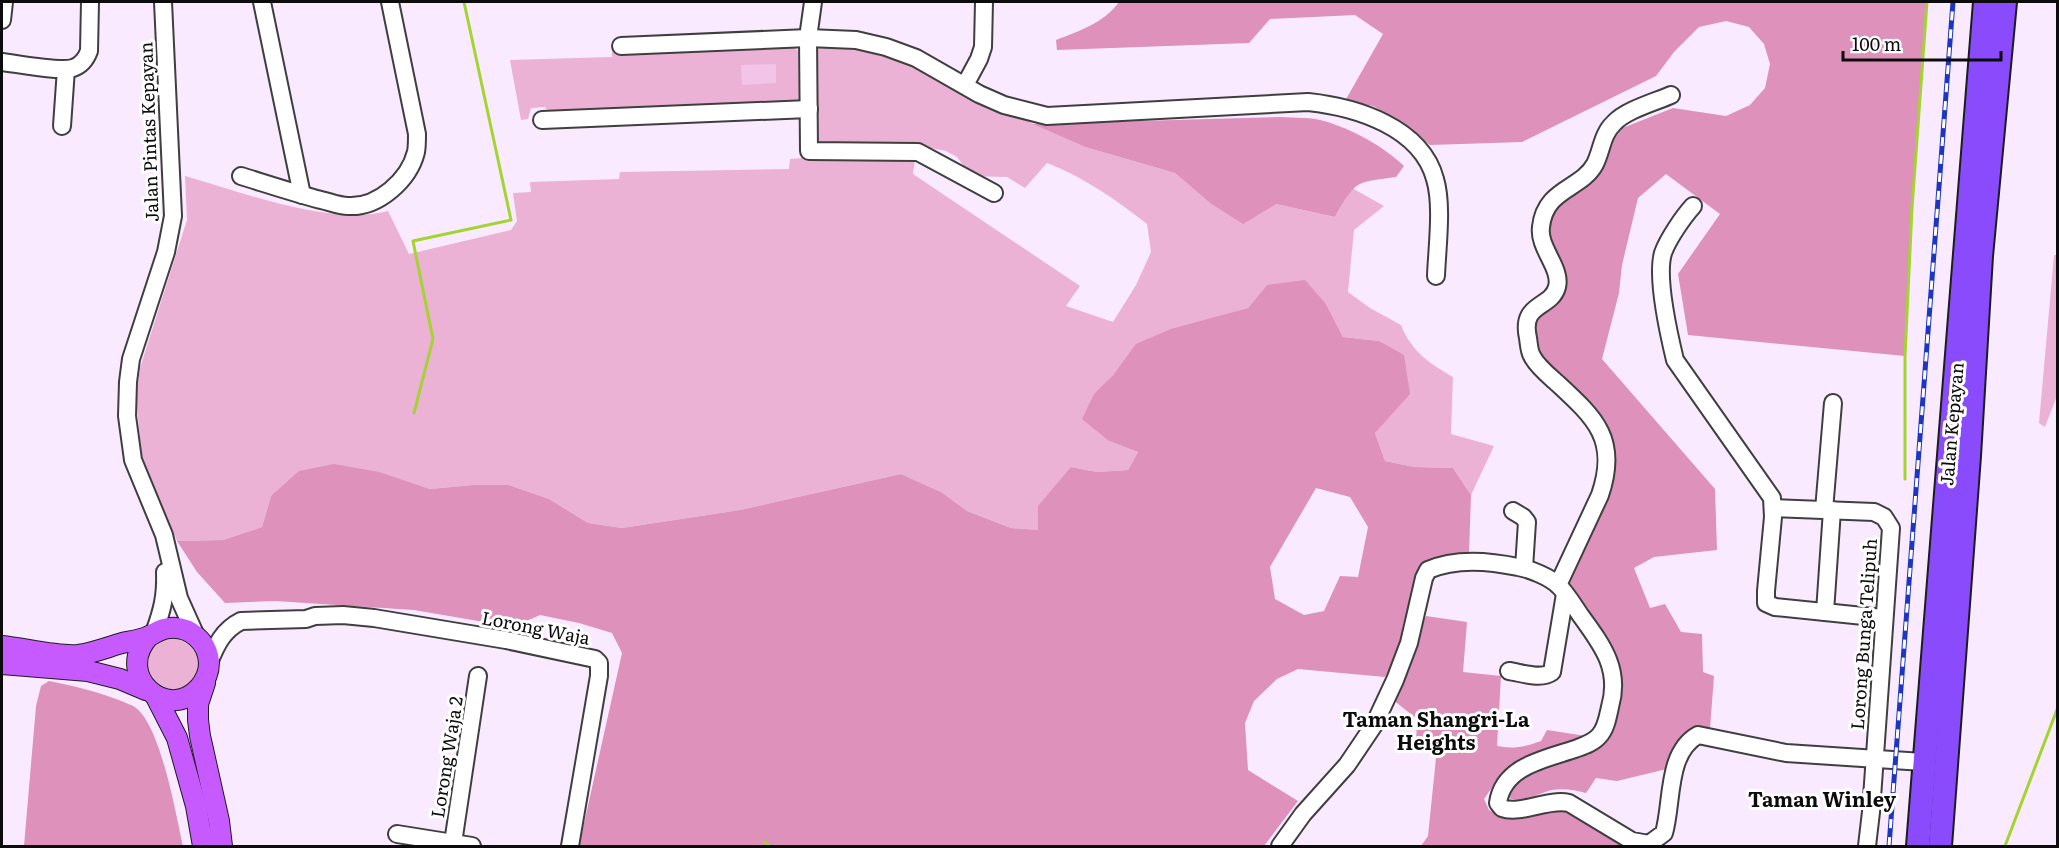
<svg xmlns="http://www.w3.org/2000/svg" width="2059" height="848" font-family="Literata,serif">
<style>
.green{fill:#ebb2d6}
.forest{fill:#dd91bb;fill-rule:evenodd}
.pitch{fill:#f2c4e7}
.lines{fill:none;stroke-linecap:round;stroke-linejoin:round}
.stream{stroke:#a3d42f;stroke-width:3}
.minor-casing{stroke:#3f3f3f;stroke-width:20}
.major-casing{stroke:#1d1d1d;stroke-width:22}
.highway-casing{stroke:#1d1d1d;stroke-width:26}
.minor{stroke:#fff;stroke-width:16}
.major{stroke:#c65aff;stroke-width:20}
.highway{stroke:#894bfc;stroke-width:22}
.rail-casing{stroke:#1d36c2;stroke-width:5}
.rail{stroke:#fff;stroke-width:3;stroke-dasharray:9;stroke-linecap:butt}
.labels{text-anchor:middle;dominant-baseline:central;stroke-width:6;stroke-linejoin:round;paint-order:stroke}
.street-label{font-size:18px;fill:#0c0c0c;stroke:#fff}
.neighbourhood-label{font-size:20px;font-weight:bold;fill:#0c0c0c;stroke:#fff}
</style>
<rect width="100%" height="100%" fill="#f9eaff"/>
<!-- green -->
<g class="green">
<path d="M792 45 798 51 800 103 549 112 545 107 531 108 528 119 521 120 510 60 612 57V51Z"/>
<path d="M822 45 880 53 911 64 1014 115 1085 147 1175 173 1210 203 1276 204 1335 217 1352 188 1384 206 1354 230 1348 292 1370 308 1401 325C1412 352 1429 363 1453 377L1451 434 1494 446 1471 495 1453 468 1414 467 1385 461 1375 433 1390 414 1379 341 1343 337 1326 304 1267 285 1248 308 1213 318 1114 374 1095 394 1109 441 1138 452 1128 470 1097 472 1071 467 1038 530 1011 528 967 511 941 492 901 474 740 510 622 528 588 523 549 499 509 485H473L430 489 379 473 271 496 262 527 223 540 177 541 142 462 136 396 140 368 187 220 185 176C241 192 333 227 388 211L409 254 511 230 517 221 513 193 531 192 530 182 619 179 620 172 789 169 790 159 815 157 915 159 913 174 1080 286 1066 306 1113 322 1136 285 1151 252 1147 224C1116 200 1084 177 1047 163L1025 188 1007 177 971 176 957 157 946 151 905 143H815L814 46Z"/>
<path d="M2054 255H2058L2057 396 2045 427 2039 423Z"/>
<path d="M165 638C200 635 211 680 182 691 176 693 168 692 163 692L142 668 153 644Z"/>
</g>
<!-- forest -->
<g class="forest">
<path d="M1119 2H1927L1912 208 1905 356 1688 335 1678 274 1720 214 1666 174 1638 198 1622 265 1619 293 1602 359 1715 489 1717 550 1654 557 1634 568 1650 608 1665 604 1681 632 1702 634 1703 672 1714 676 1710 728H1698L1671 768 1617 781 1596 778 1586 793C1575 790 1563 788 1552 790 1539 793 1522 804 1509 798V793C1526 768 1564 760 1592 749L1620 687V665L1615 654 1566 585 1612 478 1615 459 1611 437 1601 416 1552 368 1538 349 1534 321 1559 298 1566 288 1564 273 1549 242V217L1611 138 1620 129 1673 108 1726 116 1750 105 1765 88 1770 64 1764 44 1749 27 1726 21 1699 27 1674 52 1656 76 1522 142 1430 145 1401 121 1373 106 1345 101 1383 34 1355 15 1270 19 1249 43 1057 50 1056 40C1079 31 1104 23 1119 2Z"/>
<path d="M1282 117C1295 118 1311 117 1324 121 1352 129 1383 146 1404 166L1396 177C1353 183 1357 180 1335 217L1276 204 1243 224 1210 203 1175 173 1085 147 1033 124Z"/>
<path d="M1305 280 1326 304 1343 337 1379 341 1404 355 1410 394 1375 433 1385 461 1414 467 1453 468 1471 495 1469 553 1442 556 1424 563 1416 581 1403 625 1398 653 1385 677 1298 669 1277 679 1254 701 1245 723 1248 770 1298 801 1264 846H579L622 653 612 633 579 623 540 615 513 627 414 610 275 601 225 603 197 572 177 541 223 540 262 527 271 496 299 471 334 464 379 472 430 489 473 485H509L549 499 588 523 622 528 740 510 901 474 941 492 967 511 1011 528 1038 530V506L1071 467 1097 472 1128 470 1138 452 1109 441 1082 419 1094 394 1114 374 1136 344 1171 329 1248 308 1267 285ZM1316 488 1350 497 1368 527 1358 577 1340 576 1324 611 1304 615 1275 599 1270 567Z"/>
<path d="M1426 616 1467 622 1463 672 1501 676 1497 746C1513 749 1525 747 1541 741L1547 730 1586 736 1516 761 1500 776 1484 799 1489 810 1501 816 1563 809 1588 820 1621 845 1627 846H1421L1428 836 1436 758 1416 745 1417 719 1392 699Z"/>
<path d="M49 681C75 686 99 692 124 702 127 704 133 705 136 708 161 727 176 815 183 846H24L36 706 41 686Z"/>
</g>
<!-- pitch -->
<path class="pitch" d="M776 64V83L742 85 741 65Z"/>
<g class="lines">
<!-- stream -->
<g class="stream">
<path d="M414 413 433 339 413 241 511 220 464 2"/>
<path d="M1905 479V356L1912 208 1927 2"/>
<path d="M764 842 770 846"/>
<path d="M2005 846 2058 707"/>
</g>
<defs>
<g id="minor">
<path d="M163 2 173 216 166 252 131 359 128 382 127 416 133 460 164 535 179 598 196 636"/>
<path d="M262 2 302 195"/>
<path d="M813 2 808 38 809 151 918 152 994 193"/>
<path d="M2 20 4 2"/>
<path d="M621 46 808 38 856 40 886 47 916 58 979 94 1004 105 1047 116 1308 102C1356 107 1421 127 1435 179 1443 205 1437 248 1436 276"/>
<path d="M2 62C18 64 59 72 73 68 82 65 86 59 89 51L90 2"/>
<path d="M965 85 979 59 983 47 984 2"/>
<path d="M542 120 809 109"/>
<path d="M62 126 66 69"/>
<path d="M241 176C267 184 294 193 321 200 330 202 339 206 348 206 378 208 409 180 416 152 417 147 417 140 417 134L390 2"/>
<path d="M1693 206C1683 217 1668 239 1663 253 1656 277 1669 335 1675 360L1772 498 1773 517 1766 591V603L1775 607 1883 618"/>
<path d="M1773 508 1874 512 1884 517 1891 528 1871 812 1867 846"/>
<path d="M1824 510 1833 403"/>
<path d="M1513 511 1523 517 1527 522 1524 568"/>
<path d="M1558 585 1600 495C1619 439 1595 418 1556 382 1548 375 1537 366 1532 356 1529 351 1529 344 1528 338 1520 302 1551 309 1557 287 1562 268 1538 248 1541 227 1545 188 1581 190 1595 164 1602 150 1602 134 1614 123 1626 110 1655 102 1671 95"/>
<path d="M1825 612 1832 510"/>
<path d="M154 633C162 611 166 596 165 572"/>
<path d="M209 663C216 645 223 630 241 621L306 619 315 616 343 615 374 618 506 640 595 659 599 663V676L570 846"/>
<path d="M1509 671C1522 673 1541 680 1552 672L1565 594"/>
<path d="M397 834 472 846"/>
<path d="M453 843 478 676"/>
<path d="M1280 846 1303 814 1347 765 1374 725 1395 680 1409 643 1424 578 1428 570C1455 558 1490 561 1518 567 1530 569 1550 577 1559 586 1567 594 1574 606 1581 616 1602 645 1621 669 1610 707 1608 716 1606 729 1599 736 1593 743 1583 746 1575 749 1545 759 1503 766 1498 803L1502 808C1521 815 1548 798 1569 803L1632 841 1649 844 1664 833C1673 802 1666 753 1698 735L1786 753 1923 762"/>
</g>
<g id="major">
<path d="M2 646C23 648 58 657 78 655 93 653 108 647 122 643 131 641 141 640 149 636 156 633 161 628 170 628 190 626 208 642 209 663 209 672 205 681 199 688 167 723 113 675 149 636"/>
<path d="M2 664 88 671 120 679 146 690"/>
<path d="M205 683 198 704V720L200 736 219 821 222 846"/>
<path d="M155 695 177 738 196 806 203 846"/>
</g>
<g id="highway">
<path d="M1918 846 1985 2"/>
<path d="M1940 846 1969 456 1981 256 2005 2"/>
</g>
</defs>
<!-- minor casing -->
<use href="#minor" class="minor-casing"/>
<!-- major casing -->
<use href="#major" class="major-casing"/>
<!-- highway casing -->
<use href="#highway" class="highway-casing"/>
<!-- minor -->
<use href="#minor" class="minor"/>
<!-- major -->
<use href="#major" class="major"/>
<!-- highway -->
<use href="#highway" class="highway"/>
<defs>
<path id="rail" d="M1889 846 1953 2"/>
</defs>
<!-- rail casing -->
<use href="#rail" class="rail-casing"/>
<!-- rail -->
<use href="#rail" class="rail"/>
</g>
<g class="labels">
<!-- street labels -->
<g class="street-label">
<text transform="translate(148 132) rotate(-92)">Jalan Pintas Kepayan</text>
<text transform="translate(1951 424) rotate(-85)">Jalan Kepayan</text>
<text transform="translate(536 627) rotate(11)">Lorong Waja</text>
<text transform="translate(1863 634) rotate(-86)">Lorong Bunga Telipuh</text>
<text transform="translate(446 757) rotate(-81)">Lorong Waja 2</text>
</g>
<!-- neighbourhood labels -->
<g class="neighbourhood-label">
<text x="1436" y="718">Taman Shangri-La<tspan x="1436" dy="23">Heights</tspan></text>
<text x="1822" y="798">Taman Winley</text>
</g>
</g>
<!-- border -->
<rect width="2059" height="848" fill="none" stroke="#0c0c0c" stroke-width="6"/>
<!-- scale -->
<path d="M1843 51v9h158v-9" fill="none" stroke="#0c0c0c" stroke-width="3"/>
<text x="1852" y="51" font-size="18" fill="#0c0c0c" stroke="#ffffff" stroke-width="4.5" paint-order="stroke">100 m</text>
</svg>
